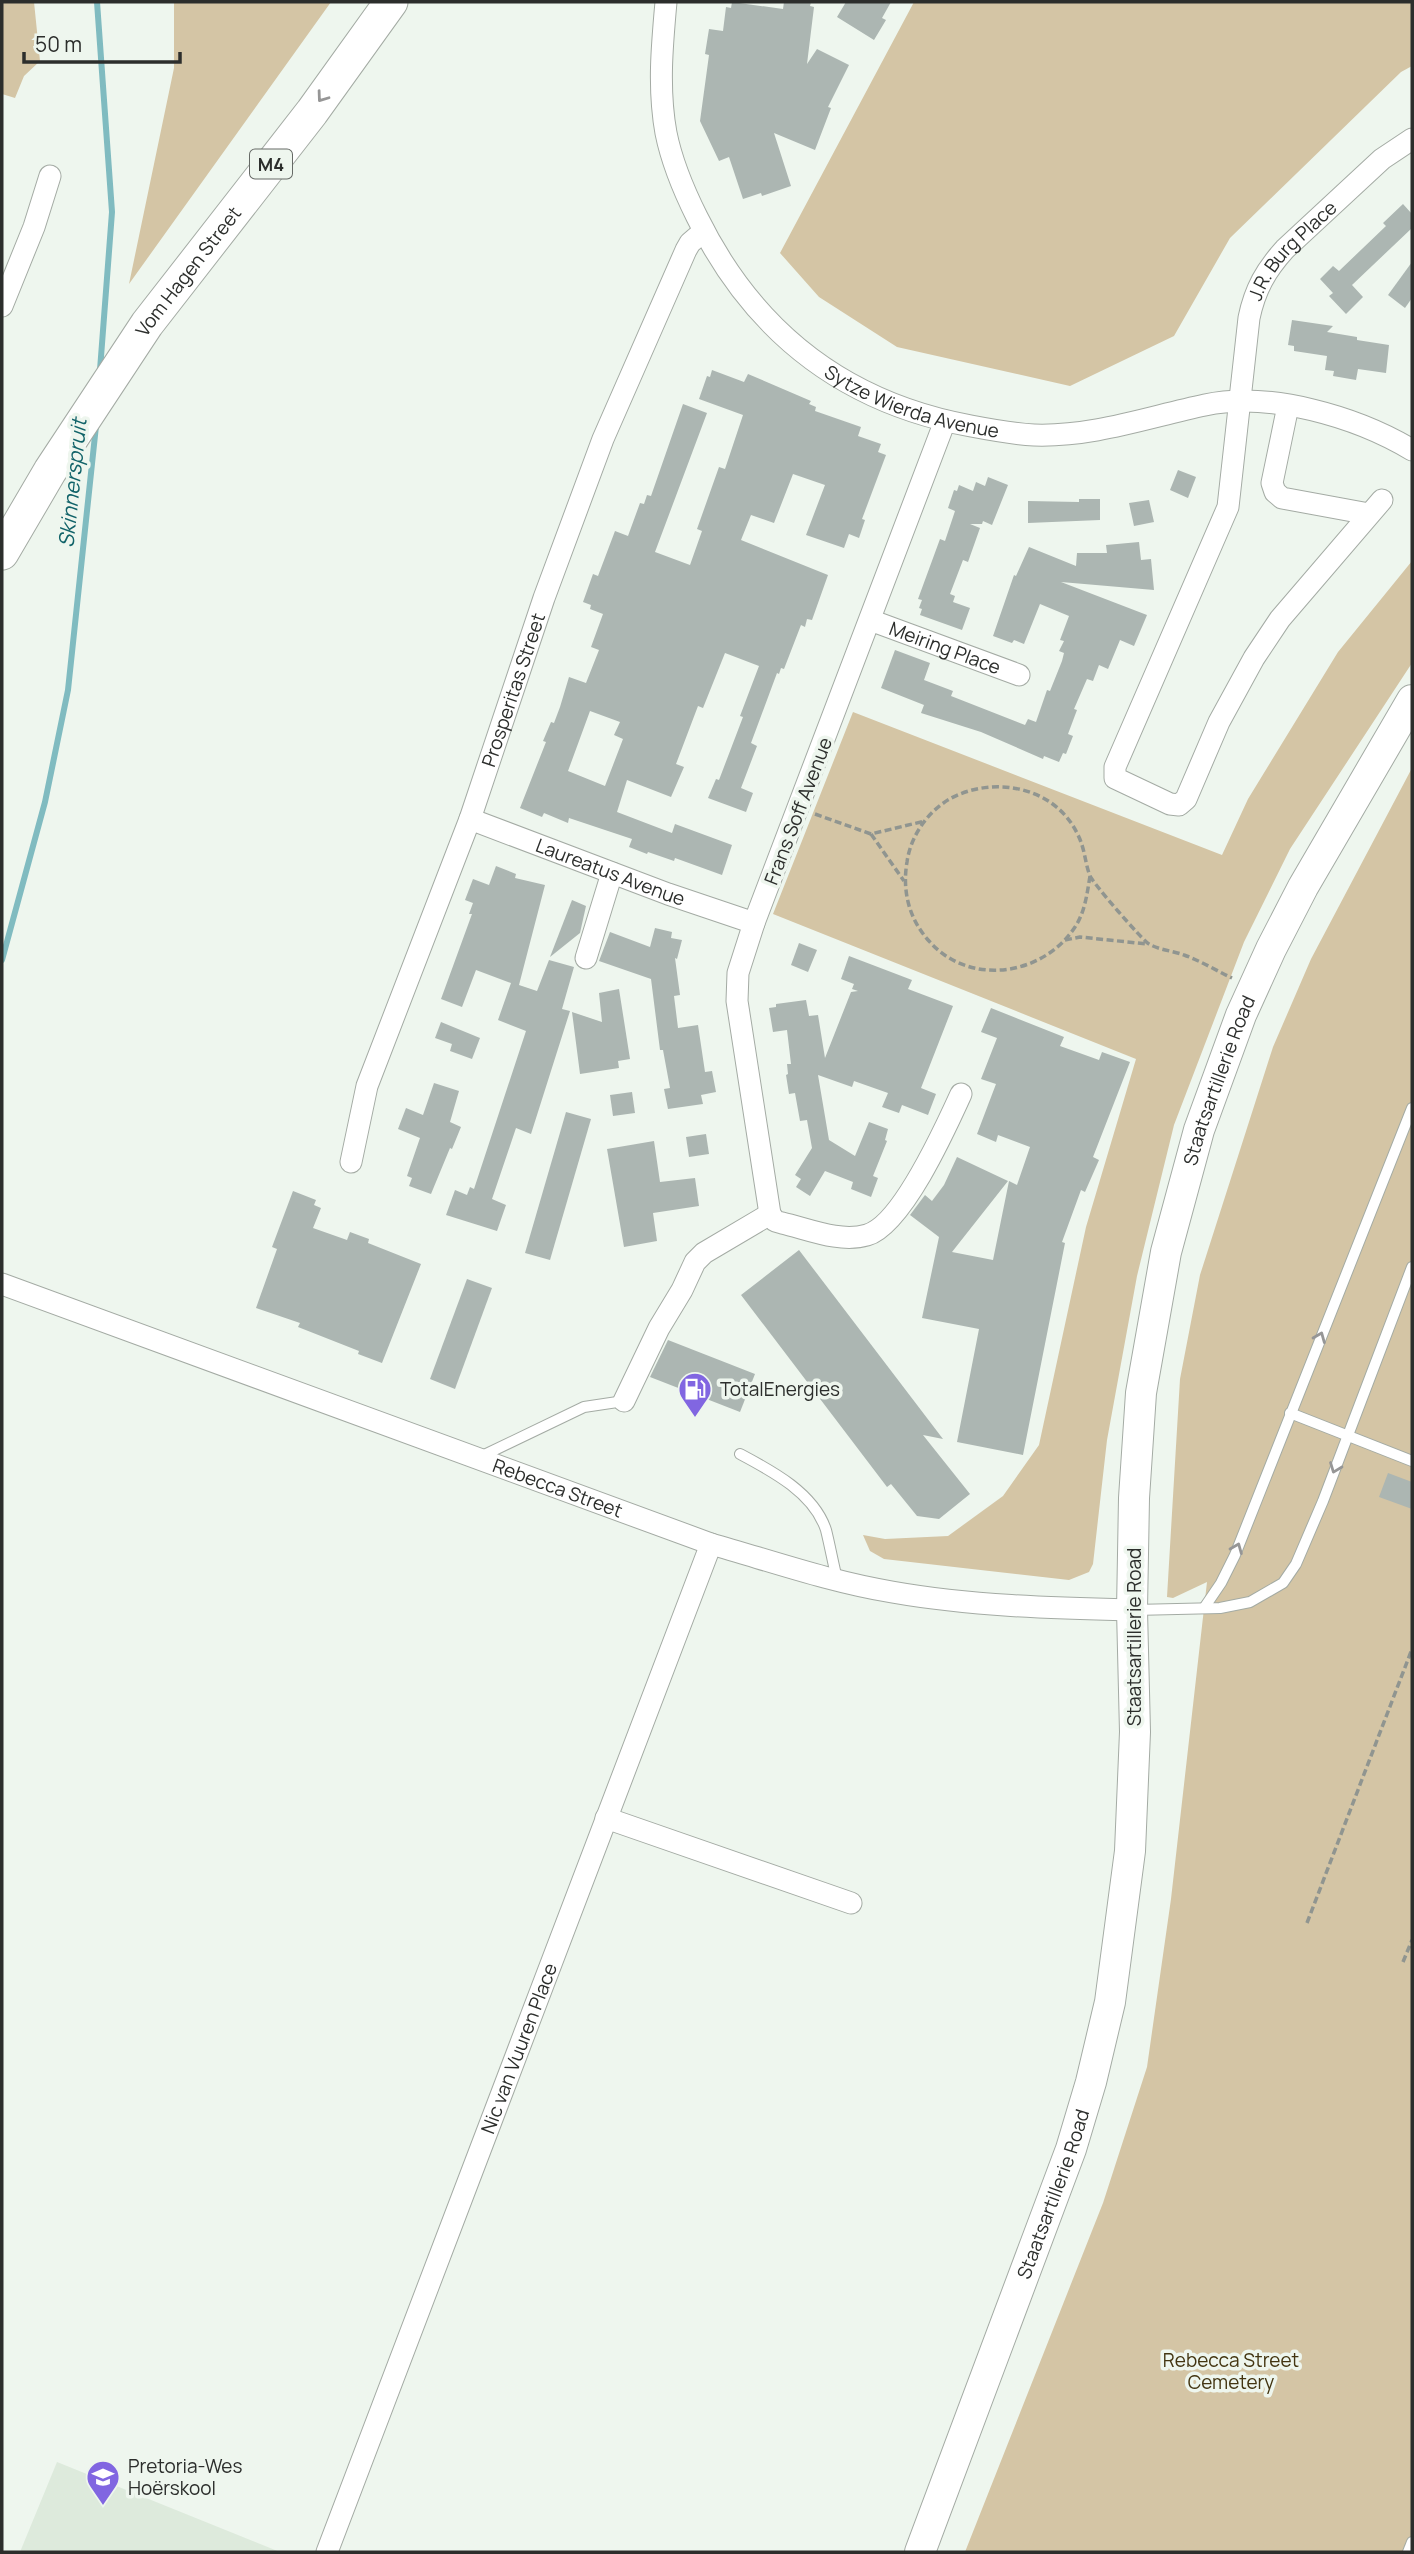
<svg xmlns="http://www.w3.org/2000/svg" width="1414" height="2554" font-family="Manrope,sans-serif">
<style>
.built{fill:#ddeadc}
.green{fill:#d4c5a5}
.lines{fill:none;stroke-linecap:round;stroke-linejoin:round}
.stream{stroke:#80bbc0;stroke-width:6}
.building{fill:#acb6b2;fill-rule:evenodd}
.lane-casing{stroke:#a4aba4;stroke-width:12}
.street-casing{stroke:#a4aba4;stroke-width:23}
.secondary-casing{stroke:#a4aba4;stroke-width:32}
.primary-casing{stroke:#a4aba4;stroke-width:35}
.path{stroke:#909590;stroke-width:3.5;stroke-dasharray:7 3.5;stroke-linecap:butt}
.lane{stroke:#fff;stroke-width:10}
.street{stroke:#fff;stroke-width:21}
.secondary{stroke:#fff;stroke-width:30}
.primary{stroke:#fff;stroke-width:33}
.oneway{stroke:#969696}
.labels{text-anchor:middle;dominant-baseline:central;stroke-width:7;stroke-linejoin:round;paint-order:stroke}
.shield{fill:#eef6ee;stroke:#666a66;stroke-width:2}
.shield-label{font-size:18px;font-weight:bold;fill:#2c2e2c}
.street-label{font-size:19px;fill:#2c2e2c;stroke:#eef6ee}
.poi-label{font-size:19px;fill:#2c2e2c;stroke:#eef6ee;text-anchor:start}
.park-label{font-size:19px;fill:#433511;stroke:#eef6ee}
.water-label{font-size:21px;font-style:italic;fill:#116369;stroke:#eef6ee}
</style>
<rect width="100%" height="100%" fill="#eef6ee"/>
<!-- built -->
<path class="built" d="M57 2462 280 2552H20Z"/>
<!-- green -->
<g class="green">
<path d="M2 2H34L40 61 24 76 15 98 2 94Z"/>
<path d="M174 2H331L129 284 174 68Z"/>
<path d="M914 2H1412V66L1401 72 1230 238 1174 336 1070 386 897 347 819 297 780 253Z"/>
<path d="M1412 561V663L1290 849 1244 942 1174 1125 1137 1276 1107 1440 1093 1564 1089 1572 1069 1580 884 1559 870 1551 863 1535 885 1539 948 1536 1003 1496 1039 1445 1086 1227 1136 1059 773 914 853 712 1222 855 1248 799 1338 652Z"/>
<path d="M1412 768V2552H965L1103 2203 1147 2067 1171 1899 1207 1582 1173 1598 1167 1597 1180 1379 1200 1275 1273 1047 1311 959Z"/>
</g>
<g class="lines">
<!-- stream -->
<g class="stream">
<path d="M97 2 112 212 100 370"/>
<path d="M2 960 45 802 68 690 96 426"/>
</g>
</g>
<!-- building -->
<g class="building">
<path d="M732 2 783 9 784 2H811L810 6 814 7 807 64 817 49 849 65 828 107 831 108 815 150 774 133 791 186 762 196 761 193 743 199 729 157 719 161 700 121 709 55 705 54 709 29 723 31 726 7 731 8Z"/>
<path d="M846 2H891L882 18 886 20 874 40 837 17Z"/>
<path d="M1403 204 1412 214V228L1352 285 1363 297 1346 314 1329 296 1333 293 1320 279 1333 266 1339 271 1386 226 1383 223Z"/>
<path d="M1412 262V298L1405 308 1388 295Z"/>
<path d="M1292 320 1333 326 1327 332 1357 337V340L1389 345 1386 373 1358 369 1356 380 1333 376 1334 371 1325 370 1327 356 1294 351V346L1288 345Z"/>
<path d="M712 370 744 382 748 374 811 401 809 404 816 407 815 411 861 427 858 436 881 444 878 452 886 455 862 519 865 520 859 538 849 534 844 548 806 535 825 485 793 474 774 523 751 515 741 540 828 575 812 620 807 619 805 627 801 625 784 669 781 668 779 674 777 673 751 743 757 746 741 788 753 793 746 812 708 798 716 779 719 780 743 717 740 716 759 666 725 653 703 708 698 706 676 764 684 767 671 797 627 780 617 812 672 833 675 824 732 845 722 875 675 858 674 861 648 852 647 854 629 847 632 839 569 818 568 823 544 813 542 817 520 808 546 742 543 741 551 722 554 723 560 707 569 677 586 683 599 650 591 647 603 614 590 609 591 605 583 602 593 574 598 576 615 531 628 536 640 503 644 504 647 495 651 496 683 404 707 413 655 552 690 565 702 531 697 529 719 467 725 469 743 415 699 399 707 376 710 377ZM590 711 620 722 614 735 623 739 605 786 568 771Z"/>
<path d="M1178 470 1196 477 1188 498 1170 490Z"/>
<path d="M988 477 1008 485 992 525 983 521 982 524H970L980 528 968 562 963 560 950 594 955 596 953 602 970 608 962 630 920 615 922 609 919 608 922 600 918 599 940 539 945 541 955 511 948 508 954 490 957 491 959 485 973 491 976 482 985 486Z"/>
<path d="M1079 499H1100V520L1028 523V501L1079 502Z"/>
<path d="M1149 500 1154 522 1134 526 1129 503Z"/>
<path d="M1139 542 1141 560 1151 559 1154 590 1061 582 1147 615 1134 646 1120 640 1108 669 1099 665 1093 681 1087 679 1074 709 1077 710 1068 734 1073 736 1066 754 1063 753 1059 762 1044 756 1043 759 981 732 921 713 924 705 881 688 895 650 930 663 924 680 953 691 951 696 1025 725 1028 719 1036 722 1047 690 1050 691 1062 661 1064 653 1059 651 1064 641 1060 640 1069 616 1040 604 1024 644 1014 640 1012 643 993 636 1014 575 1016 576 1029 547 1076 566 1077 553H1107L1106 545Z"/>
<path d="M496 866 516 874 515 878 545 885 519 985 537 991 549 960 574 967 562 1009 570 1011 531 1134 516 1128 492 1199 506 1205 497 1231 446 1215 455 1190 467 1195 470 1187 474 1189 526 1031 498 1020 511 983 476 970 462 1007 441 999 472 914H469L473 903 465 900 473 879 489 885Z"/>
<path d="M572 900 586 906 580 933 550 957Z"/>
<path d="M655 928 672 932 671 938 682 940 677 959 675 958 680 995 674 996 678 1028 698 1025 705 1072 712 1071 716 1092 701 1095 703 1104 668 1109 664 1089 670 1088 663 1050H660L651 979 599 961 610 932 650 947Z"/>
<path d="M799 943 817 950 808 972 791 965Z"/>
<path d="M849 956 912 980 908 989 953 1006 921 1088 936 1094 928 1115 902 1105 899 1113 882 1107 888 1093 854 1081 852 1087 818 1075 829 1140 855 1156 869 1122 888 1129 885 1140 887 1141 873 1176 878 1178 871 1197 851 1189 853 1182 825 1171 810 1196 796 1187 801 1179 795 1175 812 1148 807 1120 800 1121 795 1093 789 1094 786 1075 788 1074 787 1064H791L787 1030 773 1032 769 1008 776 1007V1004L806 1000 809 1016 818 1015 825 1058 851 992 858 991 852 989 854 984 841 979Z"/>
<path d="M619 989 630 1059 618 1061 619 1068 580 1074 572 1012 602 1022 599 993Z"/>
<path d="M991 1008 1064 1037 1060 1046 1099 1060 1102 1052 1130 1062 1093 1157 1099 1160 1085 1192 1081 1190 1062 1242 1065 1243 1023 1455 957 1442 979 1329 922 1318 939 1237 910 1215 925 1195 932 1201 944 1185 957 1157 1008 1181 952 1252 993 1260 1009 1181 1017 1185 1030 1147 998 1135 996 1142 977 1134 996 1084 981 1079 997 1038 981 1032Z"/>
<path d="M441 1022 480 1038 472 1059 450 1051 452 1044 435 1038Z"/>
<path d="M434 1083 459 1091 450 1122 461 1127 452 1149 450 1148 431 1194 409 1186 412 1178 407 1176 420 1138 398 1129 406 1108 423 1115Z"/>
<path d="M632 1092 635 1113 613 1116 610 1095Z"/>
<path d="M566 1112 591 1119 550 1260 525 1253Z"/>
<path d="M706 1134 709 1154 689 1157 686 1137Z"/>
<path d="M654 1141 660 1182 695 1178 699 1206 653 1213 657 1241 624 1247 607 1149Z"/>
<path d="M293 1191 316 1200 314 1205 321 1208 313 1228 347 1240 350 1232 369 1239 368 1243 421 1264 382 1363 358 1354 359 1351 298 1327 300 1323 256 1308 277 1249 272 1247Z"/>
<path d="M799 1250 943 1439 923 1435 970 1494 939 1519 917 1516 891 1484 887 1487 741 1295Z"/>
<path d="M467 1279 492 1288 455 1389 430 1379Z"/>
<path d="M668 1340 755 1374 740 1412 650 1377Z"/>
<path d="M1388 1473 1412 1482V1509L1379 1497Z"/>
</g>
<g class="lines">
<defs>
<g id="lane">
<path d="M1290 1413 1412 1461"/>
<path d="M740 1454C772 1471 814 1493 826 1530 830 1546 833 1563 837 1579"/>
<path d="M480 1457 584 1407 624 1401"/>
<path d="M1204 1608 1221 1583 1235 1555 1412 1108"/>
<path d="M1134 1610 1220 1608 1250 1602 1283 1583 1296 1564 1323 1501 1412 1267"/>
<path d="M1408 2552 1412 2542"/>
</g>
<g id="street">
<path id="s1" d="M666 2C662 46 658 89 666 133 672 163 684 191 697 217 754 333 845 403 971 426 992 430 1013 434 1034 435 1093 437 1148 417 1205 405 1270 391 1357 417 1412 450"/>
<path d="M2 306 34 227 50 176"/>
<path d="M1288 406 1272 483 1275 492 1282 498 1369 514"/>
<path d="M945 421 754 923 738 973 737 1001 770 1214 775 1221 782 1223C808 1229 840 1243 867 1235 902 1225 946 1127 961 1094"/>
<path id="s2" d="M1382 500 1280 619 1254 658 1219 722 1186 799 1179 805 1170 804 1115 778V767L1228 507 1249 318C1255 289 1266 270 1285 249L1382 159 1412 139"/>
<path id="s3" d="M870 620 1019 675"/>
<path id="s4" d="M470 819 668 894 754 923"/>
<path d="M586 958 612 873"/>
<path id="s5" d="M351 1162 367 1086 470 819 544 598 603 439 686 250 690 243 704 231"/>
<path id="s6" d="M2 1284 711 1544C771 1561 831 1582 892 1592 971 1606 1051 1608 1132 1610"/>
<path d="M624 1401 659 1328 682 1290 695 1262 704 1253 770 1214"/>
<path d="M606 1818 851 1903"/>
<path id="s7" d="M327 2552 711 1544"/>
</g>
<g id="secondary">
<path id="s8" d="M920 2552 1071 2149 1091 2082 1110 2002 1130 1851 1135 1732 1132 1610 1134 1498 1141 1393 1166 1252 1199 1130 1241 1015 1271 949 1303 887 1412 700"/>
</g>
<g id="primary">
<path id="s9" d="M2 553 50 471 147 324 312 112 391 2"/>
</g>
</defs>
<!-- lane casing -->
<use href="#lane" class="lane-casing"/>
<!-- street casing -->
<use href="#street" class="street-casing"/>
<!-- secondary casing -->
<use href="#secondary" class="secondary-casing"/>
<!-- primary casing -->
<use href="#primary" class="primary-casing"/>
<!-- path -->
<g class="path">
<path d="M815 814 871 834 925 821"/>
<path d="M871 834 904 881"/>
<path d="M1090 876C1087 894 1085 912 1075 927 1043 976 969 987 929 941 909 919 902 891 907 862 911 833 932 805 960 794 1003 777 1057 790 1078 835 1085 849 1085 863 1090 876 1093 883 1142 940 1149 944 1159 950 1174 951 1184 955 1201 961 1217 971 1232 978"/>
<path d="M1065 940 1080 937 1147 944"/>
<path d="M1307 1923 1412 1649"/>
<path d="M1403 1962 1412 1940"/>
</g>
<!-- lane -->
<use href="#lane" class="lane"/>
<!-- street -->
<use href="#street" class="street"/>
<!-- secondary -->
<use href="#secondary" class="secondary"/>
<!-- primary -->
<use href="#primary" class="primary"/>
</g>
<!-- one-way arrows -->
<defs><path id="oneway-chevron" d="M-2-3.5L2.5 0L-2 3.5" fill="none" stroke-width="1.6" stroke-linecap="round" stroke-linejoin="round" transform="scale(1.75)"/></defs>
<g class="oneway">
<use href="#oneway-chevron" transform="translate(322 97) rotate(126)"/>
<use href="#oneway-chevron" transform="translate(1320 1337) rotate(-68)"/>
<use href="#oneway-chevron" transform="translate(1335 1468) rotate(111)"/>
<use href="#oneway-chevron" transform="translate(1237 1548) rotate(-68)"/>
</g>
<!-- icons -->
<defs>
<symbol id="fuel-pin" viewBox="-11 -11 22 30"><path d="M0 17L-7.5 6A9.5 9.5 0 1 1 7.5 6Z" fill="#8166e1" stroke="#eef6ee"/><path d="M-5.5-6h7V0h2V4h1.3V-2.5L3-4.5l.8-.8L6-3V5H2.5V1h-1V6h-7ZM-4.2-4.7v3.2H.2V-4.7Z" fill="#fff"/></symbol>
<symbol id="school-pin" viewBox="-11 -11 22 30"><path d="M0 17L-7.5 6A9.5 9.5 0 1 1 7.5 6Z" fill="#8166e1" stroke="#eef6ee"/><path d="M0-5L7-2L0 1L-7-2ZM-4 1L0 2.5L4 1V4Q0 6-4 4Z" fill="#fff"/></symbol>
</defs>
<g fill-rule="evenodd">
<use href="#fuel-pin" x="676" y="1370" width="38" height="52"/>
<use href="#school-pin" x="84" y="2458" width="38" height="52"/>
</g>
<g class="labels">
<!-- shield labels -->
<rect class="shield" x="250" y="149.5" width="42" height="29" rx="5"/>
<g class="shield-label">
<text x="271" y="164">M4</text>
</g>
<!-- street labels -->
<g class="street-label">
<text stroke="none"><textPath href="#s2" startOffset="1006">J.R. Burg Place</textPath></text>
<text stroke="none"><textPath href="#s9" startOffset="338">Vom Hagen Street</textPath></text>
<text stroke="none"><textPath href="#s1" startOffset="516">Sytze Wierda Avenue</textPath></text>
<text stroke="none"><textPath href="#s3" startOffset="80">Meiring Place</textPath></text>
<text stroke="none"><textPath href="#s5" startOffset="500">Prosperitas Street</textPath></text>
<text transform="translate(798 811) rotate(-69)">Frans Soff Avenue</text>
<text stroke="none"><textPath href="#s4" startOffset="150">Laureatus Avenue</textPath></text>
<text stroke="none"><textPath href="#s8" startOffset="1516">Staatsartillerie Road</textPath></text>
<text stroke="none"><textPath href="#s6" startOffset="592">Rebecca Street</textPath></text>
<text transform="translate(1134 1637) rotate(-90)">Staatsartillerie Road</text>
<text stroke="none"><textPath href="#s7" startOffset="539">Nic van Vuuren Place</textPath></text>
<text stroke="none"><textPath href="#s8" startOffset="382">Staatsartillerie Road</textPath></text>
</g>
<!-- poi labels -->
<g class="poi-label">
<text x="720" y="1389">TotalEnergies</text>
<text x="128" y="2466">Pretoria-Wes<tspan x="128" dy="22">Hoërskool</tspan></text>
</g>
<!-- park labels -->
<g class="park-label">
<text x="1231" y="2360">Rebecca Street<tspan x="1231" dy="22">Cemetery</tspan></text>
</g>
<!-- water labels -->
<g class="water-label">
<text transform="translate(72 483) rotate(-84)">Skinnerspruit</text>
</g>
</g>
<!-- border -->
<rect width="1414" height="2554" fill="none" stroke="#2c2e2c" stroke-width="7"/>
<!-- scale -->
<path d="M24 52v10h156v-10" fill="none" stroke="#2c2e2c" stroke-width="3.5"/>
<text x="35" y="52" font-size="21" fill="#2c2e2c" stroke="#eef6ee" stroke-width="5" paint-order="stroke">50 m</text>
</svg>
